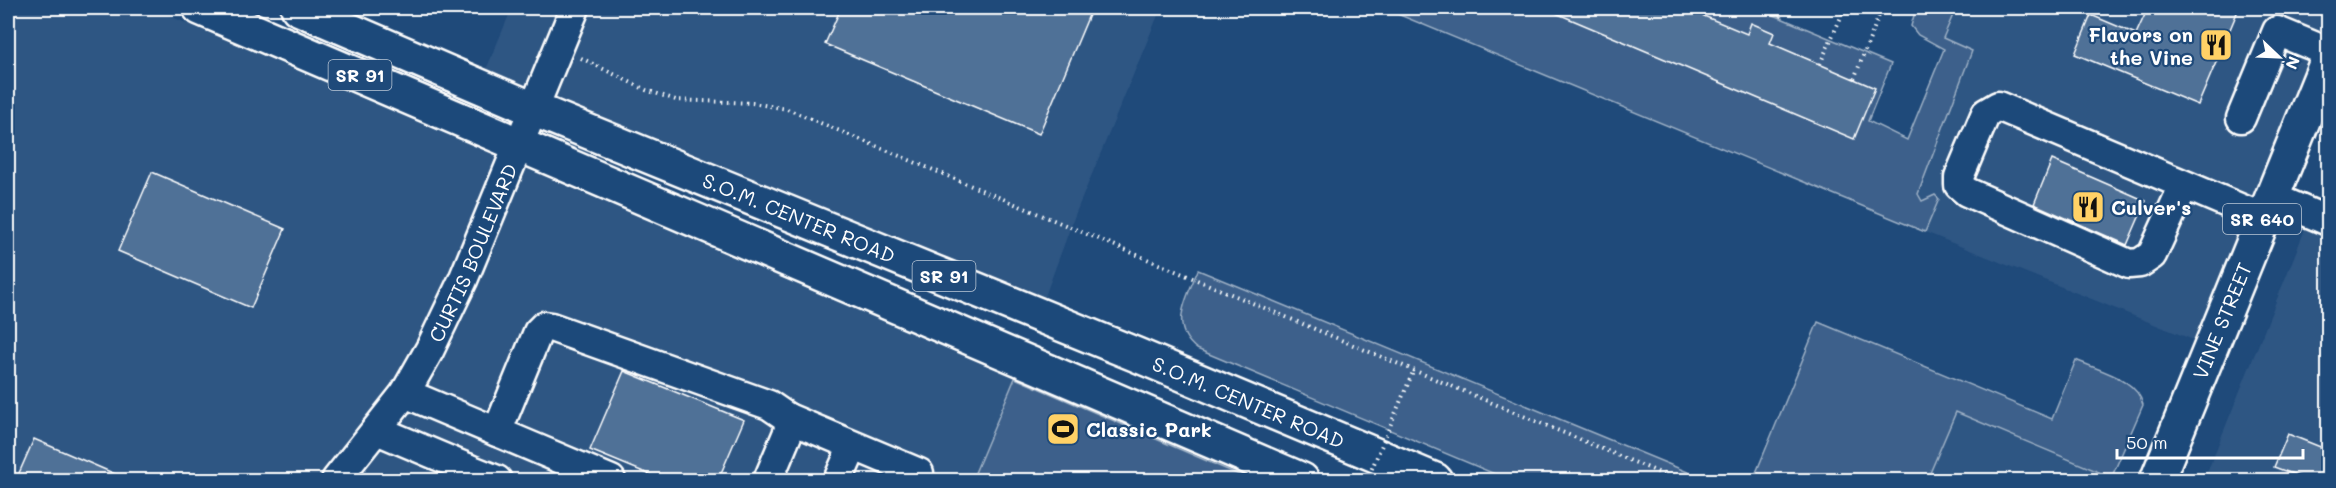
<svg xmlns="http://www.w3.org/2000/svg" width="2336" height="488" font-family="Mali,sans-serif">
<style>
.built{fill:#2e5683}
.green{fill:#3c618b;stroke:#9eb0c5;stroke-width:1.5}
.building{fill:#507197;stroke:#fff;stroke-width:1.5}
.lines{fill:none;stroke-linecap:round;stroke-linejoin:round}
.minor-casing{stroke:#fff;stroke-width:33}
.major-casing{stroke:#fff;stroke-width:38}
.path{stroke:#fff;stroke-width:4;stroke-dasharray:1.5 4.5;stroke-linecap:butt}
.minor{stroke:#1f4a7a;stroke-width:28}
.major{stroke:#1f4a7a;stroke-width:33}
.path-bridge{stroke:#fff;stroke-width:4;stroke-dasharray:1.5 4.5;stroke-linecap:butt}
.labels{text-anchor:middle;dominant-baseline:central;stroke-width:4.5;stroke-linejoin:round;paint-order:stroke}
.shield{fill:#1f4a7a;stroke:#bcc9d7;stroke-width:1.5}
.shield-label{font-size:18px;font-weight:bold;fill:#fff}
.poi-label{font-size:20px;font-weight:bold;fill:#fff;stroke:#1f4a7a;text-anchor:start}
.street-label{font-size:20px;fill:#fff;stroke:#1f4a7a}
</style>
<rect width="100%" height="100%" fill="#1f4a7a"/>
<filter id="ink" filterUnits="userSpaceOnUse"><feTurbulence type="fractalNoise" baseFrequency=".0167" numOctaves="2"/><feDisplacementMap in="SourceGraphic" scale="12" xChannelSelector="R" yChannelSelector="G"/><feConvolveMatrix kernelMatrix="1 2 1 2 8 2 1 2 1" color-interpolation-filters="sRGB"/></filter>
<g filter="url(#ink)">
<!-- built -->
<g class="built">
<path d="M8 8H151L1015 378 972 480H346L349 446 320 480H8Z"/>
<path d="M512 8H1161L1075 215 1044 299 485 72Z"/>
<path d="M1956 8H2313L2328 13V43L2201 343 1925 232 1939 199 1922 201 1918 194 1972 51 1943 38Z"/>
<path d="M2306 227 2328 236V480H2204Z"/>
<path d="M1956 412 2106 475 2104 480H1927Z"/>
</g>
<!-- green -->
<g class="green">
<path d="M1383 8H1757L1891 64 1868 121 1907 140 1944 49 1918 35 1911 26 1916 8H1956L1943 38 1972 51 1918 194 1922 201 1935 195 1939 199 1925 232Z"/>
<path d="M1198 270 1707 480H1509L1197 349C1168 327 1187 297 1198 270Z"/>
<path d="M1818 322 2052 419 2076 360C2099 371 2137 378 2143 405L2113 474 2106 475 1956 412 1927 480H1753Z"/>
<path d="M1015 378 1251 480H972Z"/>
</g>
<!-- building -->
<g class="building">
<path d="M841 8H1092L1039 134 825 44Z"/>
<path d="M1544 8H1685L1747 34 1751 23 1774 33 1770 43 1875 88 1854 139Z"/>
<path d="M2148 8H2239L2198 105 2075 54 2091 15 2136 34Z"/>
<path d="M2052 160 2146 201 2127 245 2034 204Z"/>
<path d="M152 172 285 229 251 308 118 251Z"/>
<path d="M624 371 744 420 718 480H663L590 450Z"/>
<path d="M2288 434 2328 450V480H2309L2274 467Z"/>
<path d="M34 439 129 480H16Z"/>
</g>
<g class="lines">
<defs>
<g id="minor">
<path d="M2241 118 2277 31 2328 52"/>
<path d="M2184 185 2152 255 2140 263 2129 264 1967 192 1959 185V177L1986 113 1998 106 2263 218"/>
<path d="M2272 197 2328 221"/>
<path d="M405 393 611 480"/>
<path d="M788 418 919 473 916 480"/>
<path d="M377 430 467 468 461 480"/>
<path d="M497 432 538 332 544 326 551 327 769 405 788 418 789 430 768 480"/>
<path d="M467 468 497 480"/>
<path id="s1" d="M336 480 405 393 430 349 463 280 575 8"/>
<path d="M838 480 853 446"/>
</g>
<g id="major">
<path d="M200 8 1302 480"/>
<path id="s2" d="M298 8 533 109 1137 355 1435 480"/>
<path id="s3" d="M2157 480 2328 59"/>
</g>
</defs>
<!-- minor casing -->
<use href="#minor" class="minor-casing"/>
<!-- major casing -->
<use href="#major" class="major-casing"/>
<!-- path -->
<g class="path">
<path d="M1692 11 1694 8"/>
<path d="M1780 17 1785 8"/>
<path d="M581 58 646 90 676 100 752 103 787 109 1677 480"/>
<path d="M1820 64 1845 8"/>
<path d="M1854 79 1880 13"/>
</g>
<!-- minor -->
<use href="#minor" class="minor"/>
<!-- major -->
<use href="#major" class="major"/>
<!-- path-bridge -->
<path class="path-bridge" d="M1367 480 1413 372"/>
</g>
</g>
<!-- icons -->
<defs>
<symbol id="restaurant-square" viewBox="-11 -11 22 22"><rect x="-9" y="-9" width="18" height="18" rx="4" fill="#ffd166" stroke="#1f4a7a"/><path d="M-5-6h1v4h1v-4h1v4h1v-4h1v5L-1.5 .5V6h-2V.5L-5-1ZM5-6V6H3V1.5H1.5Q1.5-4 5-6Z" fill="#111"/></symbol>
<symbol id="stadium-square" viewBox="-11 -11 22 22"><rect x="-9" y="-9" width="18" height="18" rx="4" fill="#ffd166" stroke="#1f4a7a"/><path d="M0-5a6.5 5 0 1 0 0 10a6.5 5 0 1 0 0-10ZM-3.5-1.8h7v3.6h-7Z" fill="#111"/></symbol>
</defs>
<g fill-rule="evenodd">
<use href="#restaurant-square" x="2197" y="26" width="38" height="38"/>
<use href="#restaurant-square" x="2069" y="188" width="38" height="38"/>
<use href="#stadium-square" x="1044" y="410" width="38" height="38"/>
</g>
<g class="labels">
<!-- shield labels -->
<g class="shield">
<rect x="328.5" y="60" width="63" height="30" rx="4.5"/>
<rect x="2223" y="204" width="78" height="30" rx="4.5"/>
<rect x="912.5" y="261" width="63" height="30" rx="4.5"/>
</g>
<g class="shield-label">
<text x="360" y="75">SR 91</text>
<text x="2262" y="219">SR 640</text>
<text x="944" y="276">SR 91</text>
</g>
<!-- poi labels -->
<g class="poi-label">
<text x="2193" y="34" text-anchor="end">Flavors on<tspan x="2193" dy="23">the Vine</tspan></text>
<text x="2111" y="207">Culver's</text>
<text x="1086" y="429">Classic Park</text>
</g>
<!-- street labels -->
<g class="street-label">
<text stroke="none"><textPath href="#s2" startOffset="543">S.O.M. CENTER ROAD</textPath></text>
<text stroke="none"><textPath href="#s1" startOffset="267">CURTIS BOULEVARD</textPath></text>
<text stroke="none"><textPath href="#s3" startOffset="172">VINE STREET</textPath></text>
<text stroke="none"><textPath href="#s2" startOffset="1029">S.O.M. CENTER ROAD</textPath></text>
</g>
</g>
<!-- margin -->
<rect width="2336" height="488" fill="none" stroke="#1f4a7a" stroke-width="30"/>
<rect x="15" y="15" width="2306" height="458" fill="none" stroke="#fff" stroke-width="2" filter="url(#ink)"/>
<!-- north arrow -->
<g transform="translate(2279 57) rotate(113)" stroke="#1f4a7a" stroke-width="4.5" paint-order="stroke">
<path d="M0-4.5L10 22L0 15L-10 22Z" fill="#ffffff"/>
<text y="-9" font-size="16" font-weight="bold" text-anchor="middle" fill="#ffffff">N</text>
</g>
<!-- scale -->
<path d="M2117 449v9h186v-9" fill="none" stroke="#ffffff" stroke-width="3"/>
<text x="2126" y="449" font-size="18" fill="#ffffff" stroke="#1f4a7a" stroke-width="4.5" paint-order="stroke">50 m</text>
</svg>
